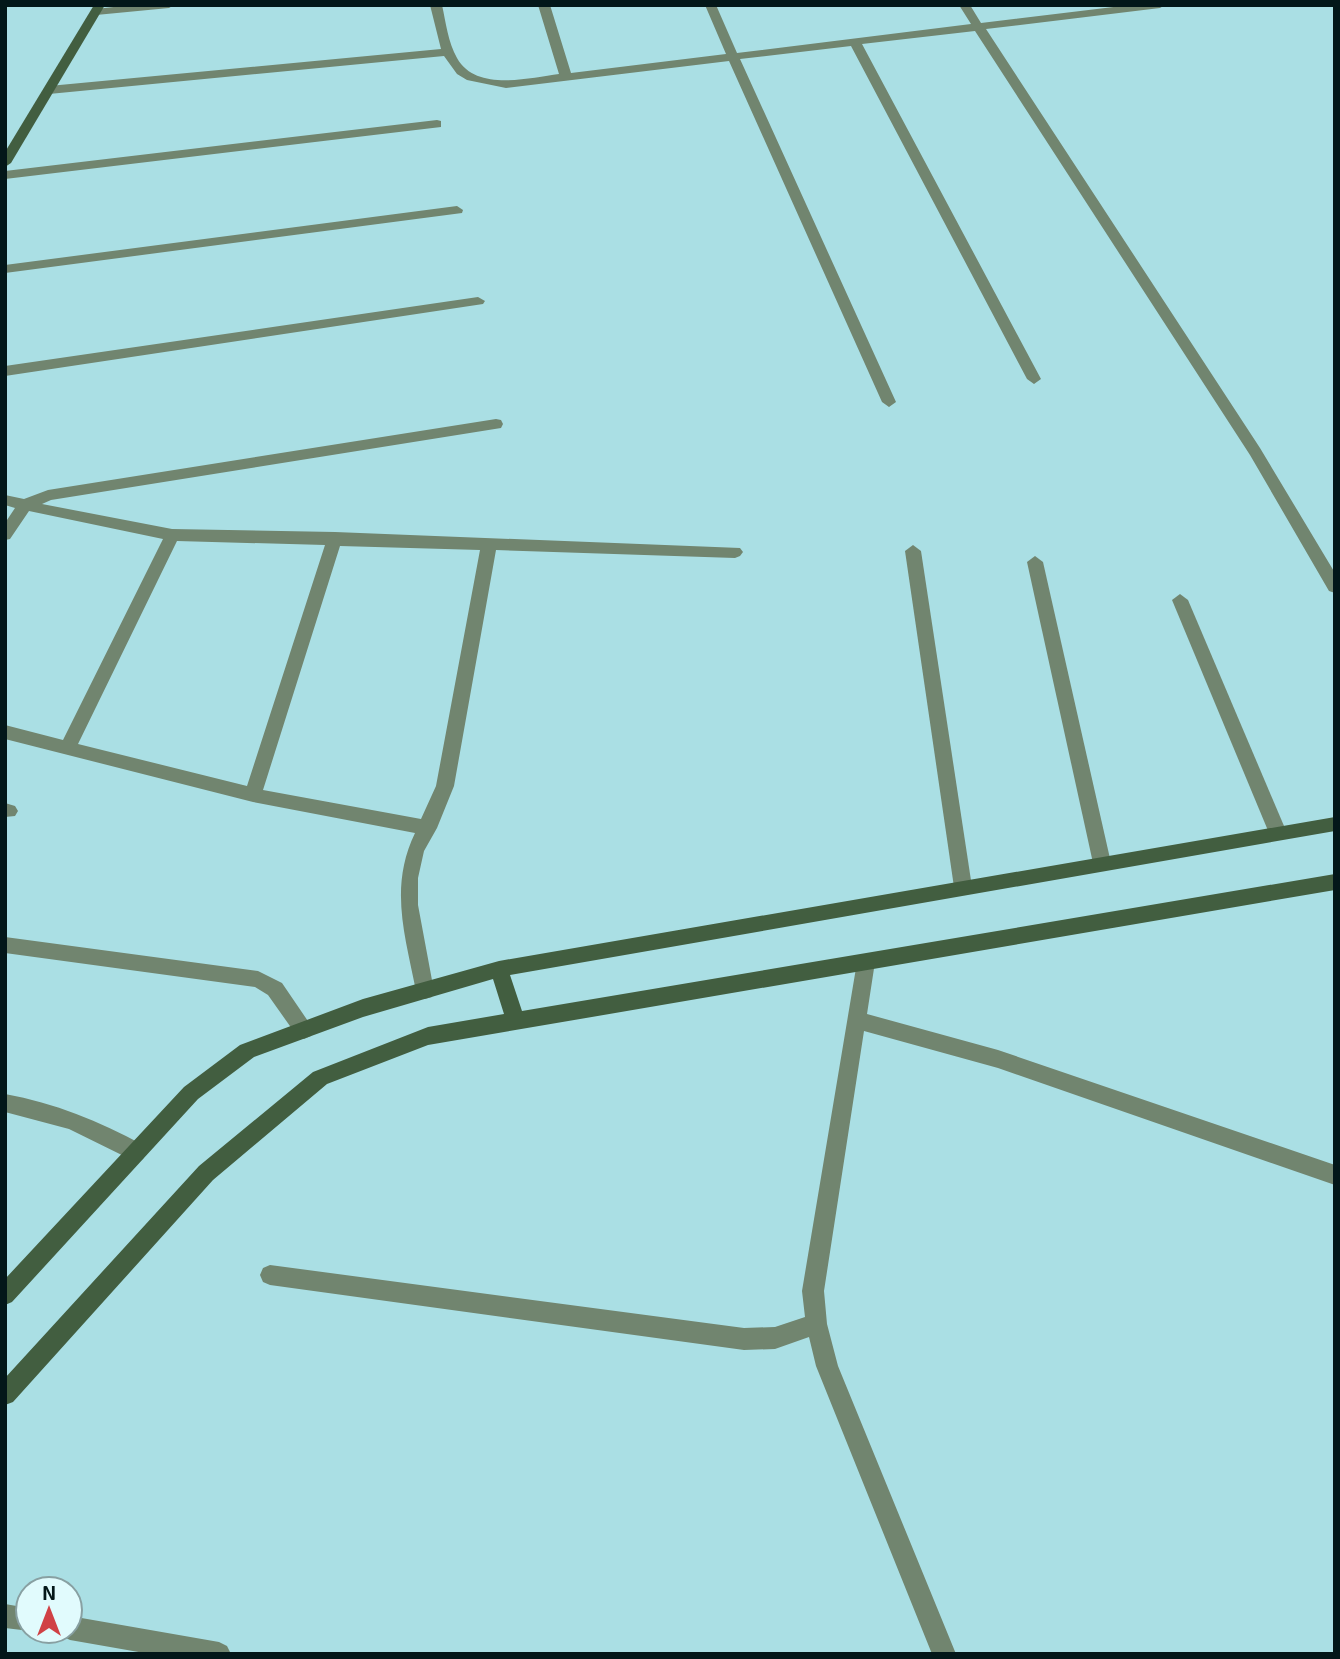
<svg xmlns="http://www.w3.org/2000/svg" width="1340" height="1659" font-family="'Exo 2',sans-serif">
<style>
.lines{fill:none;stroke-linecap:round;stroke-linejoin:round}
.street{fill:#71856f;fill-rule:evenodd}
.secondary{fill:#425e40;fill-rule:evenodd}
</style>
<rect width="100%" height="100%" fill="#aadfe4"/>
<g class="lines">
<!-- street -->
<g class="street">
<path d="M131 5H174L169 8 96 15 90 12 96 9Z"/>
<path d="M430 5H442C446 23 448 42 457 58 476 92 528 78 559 74L538 5H550L571 73 726 54 705 5H716L737 53 971 24 959 5H970L981 23 1130 5H1165L1160 8 986 29 1260 448 1335 573V593L1329 591 1250 455 975 31 862 44 1041 379 1034 384 1027 379 851 46 740 59 896 402 889 407 882 402 729 61 506 88 467 80 457 74 444 56 49 94 43 90 49 86 441 49Z"/>
<path d="M437 120 441 121V127L5 179V171Z"/>
<path d="M457 206 463 210 462 213 5 273V265Z"/>
<path d="M478 297 485 301 483 304 5 376V366Z"/>
<path d="M496 419 501 420 503 424 501 428 51 500 42 504 172 529 335 532 740 548 743 552 740 556 735 558 496 550 454 786 437 828 424 851 418 878V905L434 991 432 997 425 999 418 997 416 991C405 935 389 887 415 833L253 802 5 739V725L63 740 163 539 29 511 10 539 5 540V523L15 508 5 505V495L24 499 48 490ZM177 541 325 545 247 786 78 744ZM340 546 480 550 436 786 421 819 263 790Z"/>
<path d="M913 545 921 551 972 887 969 892 963 895 957 892 954 887 905 551Z"/>
<path d="M1035 556 1043 562 1111 863 1108 868 1102 871 1096 868 1093 863 1027 562Z"/>
<path d="M1180 594 1188 600 1287 833 1284 838 1278 840 1272 838 1269 833 1172 600Z"/>
<path d="M5 803 15 806 18 811 15 816 5 817Z"/>
<path d="M5 937 258 971 282 983 314 1030 311 1036 304 1039 297 1036 268 995 255 987 5 953Z"/>
<path d="M866 954 873 956 875 962 867 1014 998 1050 1335 1165V1185L998 1068 864 1031 824 1291 827 1324 838 1366 956 1654H932L816 1366 809 1337 775 1349 744 1350 270 1285 263 1282 260 1275 263 1268 270 1265 744 1328 775 1327 805 1317 802 1291 857 962 859 956Z"/>
<path d="M5 1094C55 1103 99 1121 143 1145L146 1152 143 1159 136 1162 69 1129 5 1112Z"/>
<path d="M5 1604 28 1608 30 1631 5 1628Z"/>
<path d="M70 1616 219 1642 227 1646 231 1654H150L70 1640 62 1636 59 1631H70Z"/>
</g>
<!-- secondary -->
<g class="secondary">
<path d="M94 5H105L11 163 5 167V152Z"/>
<path d="M1335 817V831L510 975 522 1011 1335 874V890L428 1045 327 1084 213 1180 13 1402 5 1405V1378L199 1166 313 1072 428 1027 504 1014 493 979 363 1017 254 1057 198 1099 12 1302 5 1305V1279L184 1087 240 1045 363 999 499 961Z"/>
</g>
</g>
<!-- border -->
<rect width="1340" height="1659" fill="none" stroke="#031719" stroke-width="14"/>
<!-- north arrow -->
<g transform="translate(49 1610)"><circle r="33" fill="#e1fbfd" stroke="#88a0a2" stroke-width="2"/>
<path d="M0-5L12 26L0 18L-12 26Z" fill="#d04145"/>
<text y="-10" font-size="19" font-weight="bold" text-anchor="middle" fill="#031719">N</text>
</g>
</svg>
